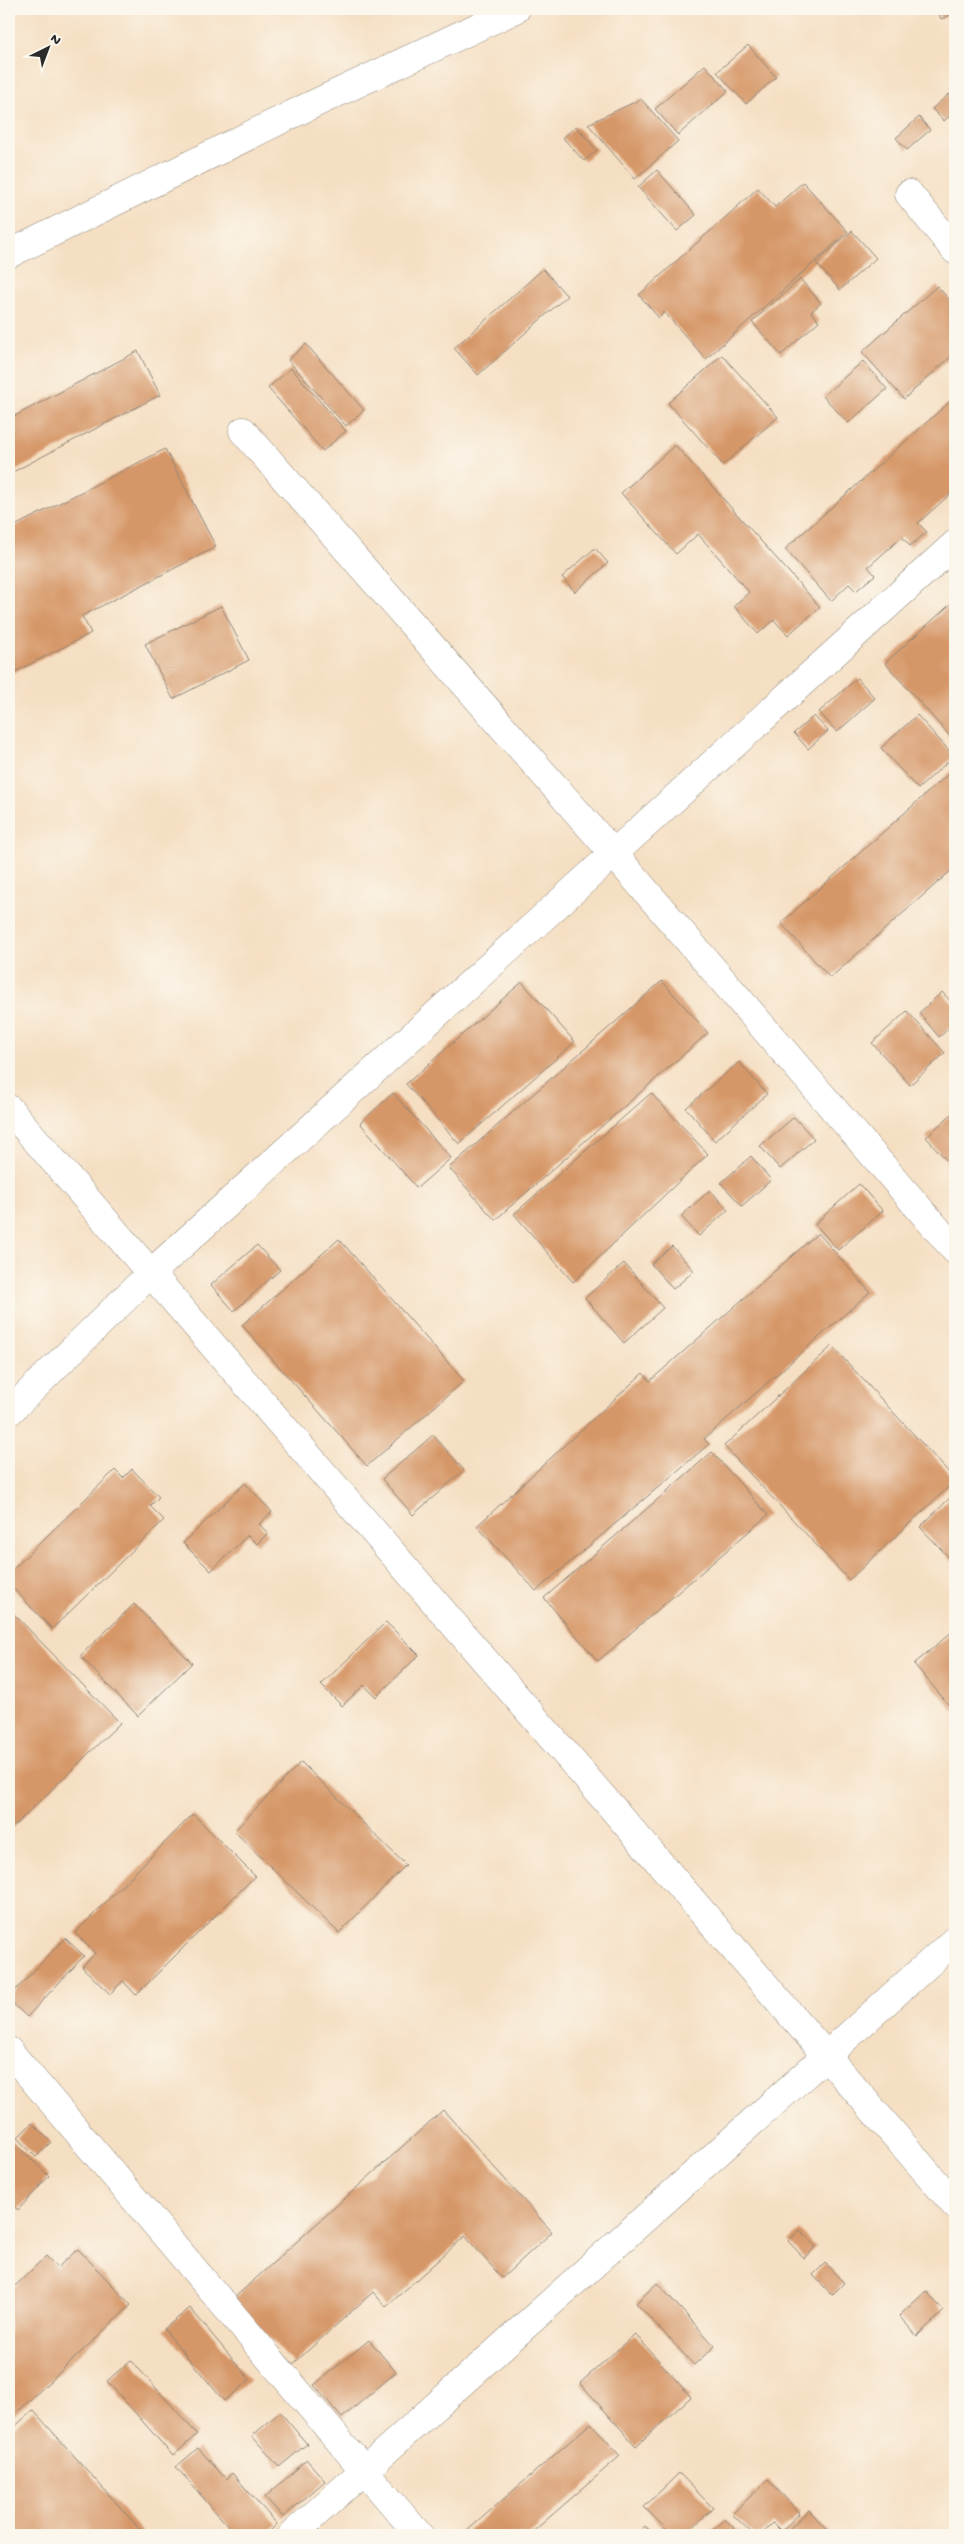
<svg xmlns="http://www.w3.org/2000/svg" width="964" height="2544" font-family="'Gochi Hand',sans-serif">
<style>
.building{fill:#d69767}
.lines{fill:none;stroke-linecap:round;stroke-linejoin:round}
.minor-casing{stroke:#908577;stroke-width:29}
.minor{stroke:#fff;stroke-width:28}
</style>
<rect width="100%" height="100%" fill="#fbf7ec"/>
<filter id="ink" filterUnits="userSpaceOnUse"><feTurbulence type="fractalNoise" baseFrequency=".02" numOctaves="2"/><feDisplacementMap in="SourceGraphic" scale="10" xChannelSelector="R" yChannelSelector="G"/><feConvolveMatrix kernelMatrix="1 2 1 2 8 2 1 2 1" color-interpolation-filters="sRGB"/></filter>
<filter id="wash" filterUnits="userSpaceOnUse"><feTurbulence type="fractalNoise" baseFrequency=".0096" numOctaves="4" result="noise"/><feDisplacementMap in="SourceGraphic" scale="20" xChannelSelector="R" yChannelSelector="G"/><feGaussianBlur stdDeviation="1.12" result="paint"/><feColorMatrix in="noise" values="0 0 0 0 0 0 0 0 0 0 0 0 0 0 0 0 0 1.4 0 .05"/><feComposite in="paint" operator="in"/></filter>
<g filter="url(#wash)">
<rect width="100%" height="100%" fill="#f5dfc3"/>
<g id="blocks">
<!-- building -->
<g class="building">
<path d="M937 9H955V13L941 19Z"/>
<path d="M748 45 776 77 746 104 717 72Z"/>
<path d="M705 65 728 91 678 135 655 109Z"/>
<path d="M949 94 955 101V111L944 121 932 109Z"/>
<path d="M641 99 678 141 635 179 588 124Z"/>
<path d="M919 117 930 130 907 150 896 138Z"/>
<path d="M576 126 597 150 584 161 563 138Z"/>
<path d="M657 170 696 215 677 231 638 187Z"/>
<path d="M803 182 848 232 706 359 664 312 659 318 639 295 758 188 775 207Z"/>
<path d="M852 231 876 258 840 290 816 263Z"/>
<path d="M543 269 567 296 478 375 454 348Z"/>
<path d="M800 279 821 303 811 312 819 321 781 355 752 322Z"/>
<path d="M937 286 955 306V353L904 399 862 352Z"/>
<path d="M306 344 364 410 346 426 288 360Z"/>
<path d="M138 351 160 395 9 474V419Z"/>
<path d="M722 355 778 417 723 465 668 403Z"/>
<path d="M863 361 887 389 848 423 823 396Z"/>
<path d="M291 368 346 431 323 451 268 388Z"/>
<path d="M955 397V490L918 523 927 532 910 546 902 537 868 567 875 575 856 591 849 584 831 601 785 549Z"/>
<path d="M675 445 820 607 788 635 774 620 758 634 734 606 749 592 698 534 676 554 621 493Z"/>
<path d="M165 449 216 547 82 616 91 633 9 675V529Z"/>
<path d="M595 548 608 563 575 592 562 577Z"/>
<path d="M955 600V742L885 663Z"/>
<path d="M221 606 249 660 173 699 145 644Z"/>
<path d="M857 678 875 698 837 732 819 712Z"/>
<path d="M917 715 954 756 918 789 881 748Z"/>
<path d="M814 716 828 731 808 749 794 733Z"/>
<path d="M955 768V867L830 978 781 923Z"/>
<path d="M662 981 708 1033 495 1220 449 1168Z"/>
<path d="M522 982 575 1042 459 1144 406 1084Z"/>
<path d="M942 992 955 1006V1023L939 1037 919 1013Z"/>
<path d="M907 1011 945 1053 910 1085 872 1043Z"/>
<path d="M739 1062 767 1094 715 1141 686 1108Z"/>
<path d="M393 1093 451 1158 417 1188 360 1123Z"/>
<path d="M651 1093 708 1154 573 1282 514 1214Z"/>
<path d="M955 1111V1170L926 1137Z"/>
<path d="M794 1117 814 1139 780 1169 760 1146Z"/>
<path d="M751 1156 771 1180 742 1206 721 1183Z"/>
<path d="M859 1184 883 1211 838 1250 815 1224Z"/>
<path d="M710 1190 728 1210 699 1236 681 1216Z"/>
<path d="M818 1233 870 1292 704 1439 709 1444 536 1591 477 1526 643 1373 650 1381Z"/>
<path d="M339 1239 464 1381 367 1466 242 1325Z"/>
<path d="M257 1245 280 1270 234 1311 211 1285Z"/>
<path d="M672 1246 694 1271 673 1289 651 1264Z"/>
<path d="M624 1263 663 1308 624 1343 585 1298Z"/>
<path d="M832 1346 955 1479V1481L849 1580 724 1446Z"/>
<path d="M433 1435 464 1470 413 1515 382 1479Z"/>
<path d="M712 1452 768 1515 598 1661 544 1598Z"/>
<path d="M132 1469 159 1497 150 1506 164 1520 52 1629 9 1584V1573L115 1470 123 1478Z"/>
<path d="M245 1483 272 1512 259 1524 268 1533 257 1544 248 1535 211 1571 183 1543Z"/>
<path d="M955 1493V1564L920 1527Z"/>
<path d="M134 1604 192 1663 138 1716 80 1656Z"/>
<path d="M9 1609 120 1723 9 1831Z"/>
<path d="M386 1622 419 1655 376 1697 364 1685 342 1706 321 1685Z"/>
<path d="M953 1631 955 1633V1712L914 1664Z"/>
<path d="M301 1762 406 1865 339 1933 234 1831Z"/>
<path d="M193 1814 255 1876 136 1995 123 1981 110 1994 82 1967 95 1953 75 1933Z"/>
<path d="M65 1938 84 1956 27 2017 9 2000V1997Z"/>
<path d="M443 2110 552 2232 502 2278 465 2236 386 2307 373 2292 293 2364 234 2298Z"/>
<path d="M32 2123 51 2142 36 2157 17 2138Z"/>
<path d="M9 2138 49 2176 18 2210 9 2202Z"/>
<path d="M800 2230 816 2247 804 2258 788 2241Z"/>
<path d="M78 2249 131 2305 12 2417 9 2414V2292L46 2256 57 2268Z"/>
<path d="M825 2263 844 2283 832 2295 813 2275Z"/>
<path d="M657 2283 715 2346 694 2365 636 2303Z"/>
<path d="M926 2291 944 2311 917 2336 899 2316Z"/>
<path d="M190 2308 250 2380 224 2401 164 2329Z"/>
<path d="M635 2334 691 2397 636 2446 580 2383Z"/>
<path d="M369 2340 396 2372 342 2418 314 2385Z"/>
<path d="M131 2360 197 2434 173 2456 107 2381Z"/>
<path d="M33 2410 145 2535H9V2432Z"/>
<path d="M280 2412 307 2444 279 2467 252 2436Z"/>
<path d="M591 2423 620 2456 529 2535H473L468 2530Z"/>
<path d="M198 2448 226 2479 232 2473 277 2524 266 2535H236L176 2467Z"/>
<path d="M307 2460 325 2481 283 2517 265 2497Z"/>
<path d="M679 2473 713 2508 685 2535H672L644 2507Z"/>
<path d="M768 2480 800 2513 781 2531 773 2523 761 2535H754L732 2514Z"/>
<path d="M809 2510 832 2535H787L785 2533Z"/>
<path d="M725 2519 741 2535H708Z"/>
<path d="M645 2526 655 2535H636Z"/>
</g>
</g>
</g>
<g filter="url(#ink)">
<use href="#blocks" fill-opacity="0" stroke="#908577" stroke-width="1"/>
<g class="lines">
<defs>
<g id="minor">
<path d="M909 194 955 250"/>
<path d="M9 254 303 109 516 9"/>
<path d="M243 431 613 853 955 1250"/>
<path d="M9 1109 955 2205"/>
<path d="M9 1412 151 1273 955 544"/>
<path d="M9 2051 419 2535"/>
<path d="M292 2535 955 1940"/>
</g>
</defs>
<!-- minor casing -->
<use href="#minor" class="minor-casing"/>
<!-- minor -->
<use href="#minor" class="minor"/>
</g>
</g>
<!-- margin -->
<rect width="964" height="2544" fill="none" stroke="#fbf7ec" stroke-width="30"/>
<!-- north arrow -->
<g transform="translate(48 48) rotate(42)" stroke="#fbf7ec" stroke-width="4" paint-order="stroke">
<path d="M0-4L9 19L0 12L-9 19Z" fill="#2b2b2b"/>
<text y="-8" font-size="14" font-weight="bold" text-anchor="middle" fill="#2b2b2b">N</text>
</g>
</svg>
